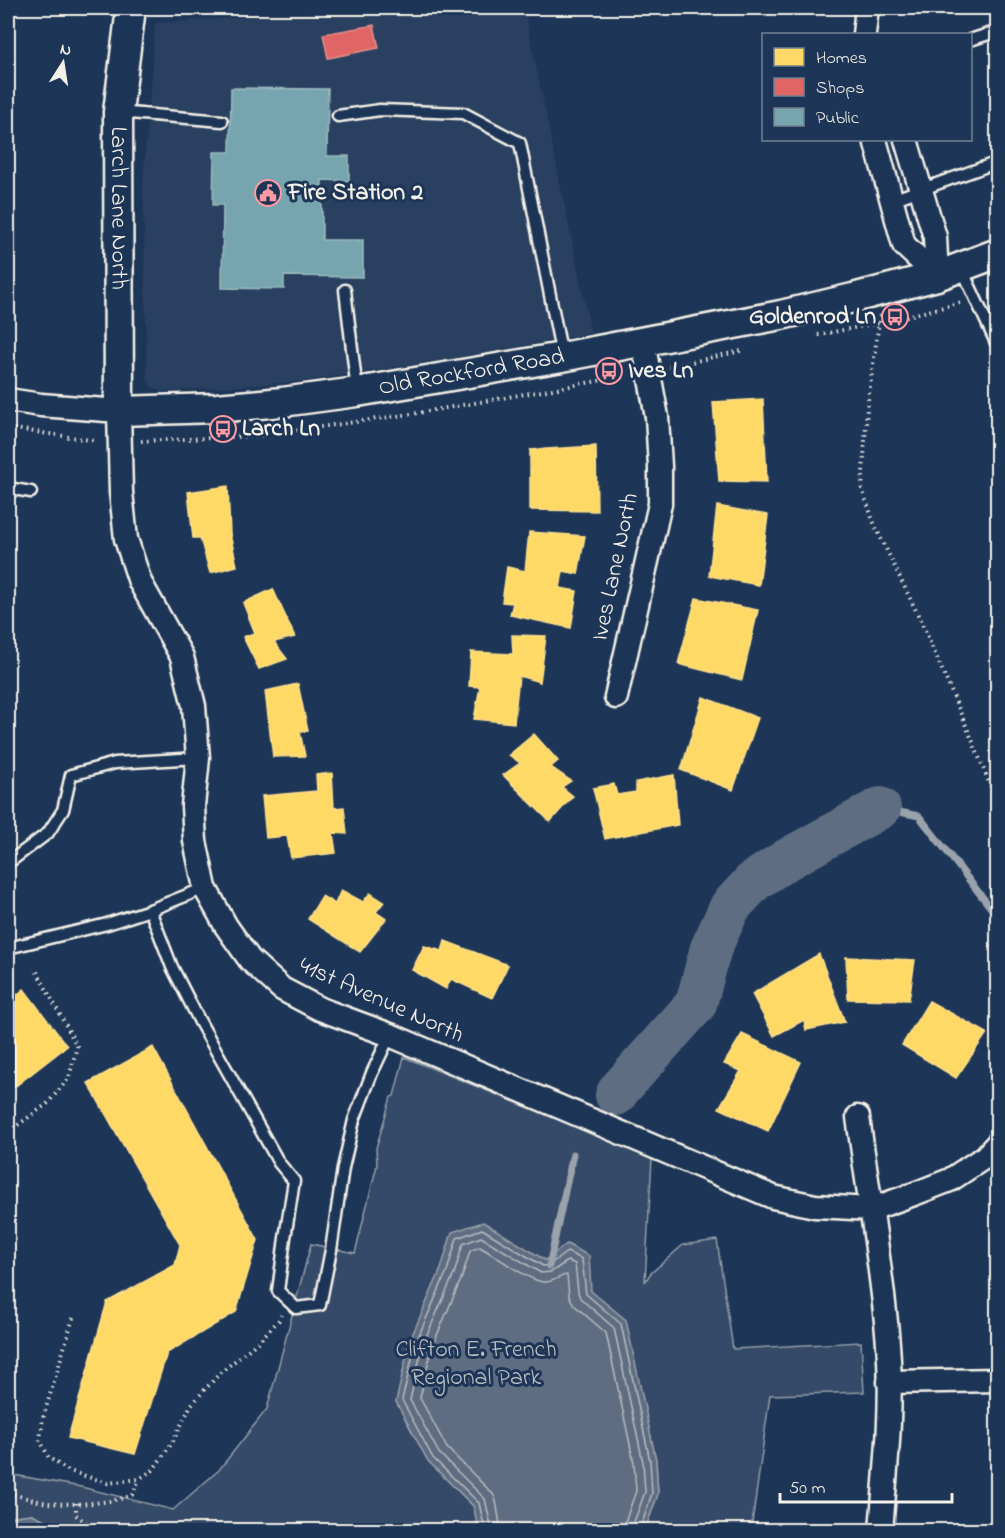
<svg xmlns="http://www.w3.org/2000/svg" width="1005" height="1538" font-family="'Indie Flower',sans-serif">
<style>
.built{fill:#2a4060}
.green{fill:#354a67;stroke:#949ea8;stroke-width:1.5}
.water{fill:#5e6d82;stroke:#9aa2ab;stroke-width:1.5}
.homes{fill:#ffd966;stroke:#fce08d;stroke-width:1.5}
.shops{fill:#e06666;stroke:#e6908d;stroke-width:1.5}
.public{fill:#76a5af;stroke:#9cbcc0;stroke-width:1.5}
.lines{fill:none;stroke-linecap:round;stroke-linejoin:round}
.shore{stroke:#b8bcbf;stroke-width:1.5}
.stream{stroke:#9aa2ab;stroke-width:7}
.river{stroke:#5e6d82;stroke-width:42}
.service-casing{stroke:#f4f1e8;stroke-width:15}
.minor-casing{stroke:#f4f1e8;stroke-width:27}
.tertiary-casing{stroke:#f4f1e8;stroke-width:33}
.path{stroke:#f4f1e8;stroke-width:4;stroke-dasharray:1.5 4.5;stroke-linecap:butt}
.service{stroke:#1d3557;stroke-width:10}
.minor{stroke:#1d3557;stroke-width:22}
.tertiary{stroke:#1d3557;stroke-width:28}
.labels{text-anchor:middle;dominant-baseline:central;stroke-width:6;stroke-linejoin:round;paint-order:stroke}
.poi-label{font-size:24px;font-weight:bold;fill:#f4f1e8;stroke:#1d3557;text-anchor:start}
.street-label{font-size:24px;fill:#f4f1e8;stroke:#1d3557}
.park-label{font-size:24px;fill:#bbbfc1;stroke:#1d3557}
</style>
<rect width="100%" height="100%" fill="#1d3557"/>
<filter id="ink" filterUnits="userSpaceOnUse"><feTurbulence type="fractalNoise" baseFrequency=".0167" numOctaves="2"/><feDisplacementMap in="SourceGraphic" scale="12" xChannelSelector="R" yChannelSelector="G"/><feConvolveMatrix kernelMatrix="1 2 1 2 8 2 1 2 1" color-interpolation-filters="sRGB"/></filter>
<g filter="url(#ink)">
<!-- built -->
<path class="built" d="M378 8H524L591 333 469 356 305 381 163 392 150 386 147 377 143 184 155 23Z"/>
<!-- green -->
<path class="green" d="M404 1057 652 1158 645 1282 650 1274 683 1245 717 1240 733 1349 861 1342 864 1392 770 1395 751 1530H645L658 1494 656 1460 639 1383 630 1530H66L32 1514 8 1517V1474L81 1487 173 1510 219 1470 267 1409 311 1244 355 1253 377 1165 376 1148 391 1097 394 1096Z"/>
<!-- water -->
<g class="water">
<path d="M483 1222 545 1260 567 1244 589 1256 591 1291 626 1320 656 1460 658 1494 645 1530H479L473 1506 428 1461 396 1402 410 1340 441 1269 452 1232Z"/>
<path d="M32 1514 66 1530H8V1517Z"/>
</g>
<!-- homes -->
<g class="homes">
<path d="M763 399 767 482 719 481 713 402Z"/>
<path d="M596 446 597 511 530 510V450Z"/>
<path d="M228 486 230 534 237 566 210 573 200 538H193L188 492Z"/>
<path d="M717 506 768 515 759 585 709 576Z"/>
<path d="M529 532 585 536 578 574 563 571 560 588 577 591 571 628 510 615 513 603 502 602 507 567 525 571Z"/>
<path d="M273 589 295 637 274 642 287 659 259 669 243 637 255 633 243 603Z"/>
<path d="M696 598 758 610 742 680 678 664Z"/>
<path d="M512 635 546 636 540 682 519 676 514 723 474 719 480 687 469 686 471 652 513 654Z"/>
<path d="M298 684 308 731 300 732 305 756 273 757 265 691Z"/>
<path d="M703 697 758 718 733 790 681 770Z"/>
<path d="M8 719 13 728 8 756Z"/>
<path d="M534 734 558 761 551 767 571 781 562 787 573 796 550 822 503 775 520 763 509 755Z"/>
<path d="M332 773 334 808 344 807 347 834 333 833 336 853 291 858 287 836 266 838 262 796 317 791 316 775Z"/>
<path d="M674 775 678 825 605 839 593 788 614 784 617 795 636 792V782Z"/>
<path d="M341 890 363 902 370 893 384 902 376 912 386 919 360 952 308 919 322 896 335 904Z"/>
<path d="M445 941 508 965 492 998 451 979 446 989 412 970 424 946 442 951Z"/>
<path d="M819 954 845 1022 806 1030 804 1020 774 1036 752 994Z"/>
<path d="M846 957 915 960 909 1000 848 999Z"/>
<path d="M24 989 67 1046 8 1092V1002Z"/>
<path d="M929 1001 987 1033 956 1078 902 1045Z"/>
<path d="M742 1034 801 1062 768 1131 719 1108 741 1071 724 1064Z"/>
<path d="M153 1047 258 1240 236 1312 167 1353 135 1454 68 1438 107 1302 175 1265 180 1245 88 1083Z"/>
</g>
<!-- shops -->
<path class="shops" d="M374 25 379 48 328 58 323 34Z"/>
<!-- public -->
<path class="public" d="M231 88 328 89 327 156H349V181L322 180V240H363V277L284 276V289L222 288 223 205H213L214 152H230Z"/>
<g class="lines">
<!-- shore -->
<g class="shore">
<path d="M485 1530 479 1503 433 1458 402 1400 416 1342 447 1271 457 1238 482 1229 543 1266 549 1265 567 1252 582 1259 586 1294 621 1324 650 1461 652 1493 640 1530"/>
<path d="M492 1530 485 1499 439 1453 410 1400 423 1344 454 1274 463 1244 481 1237 541 1273 551 1272 568 1261 575 1264 578 1292 580 1298 614 1328 643 1462 645 1492 633 1525V1530"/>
<path d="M501 1530 496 1501 493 1494 447 1448 420 1398 432 1347 462 1277 470 1251 480 1247C495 1255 530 1282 544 1282 553 1283 559 1276 567 1275L569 1296 574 1305 606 1333 634 1463 636 1491 625 1522 624 1530"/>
</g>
<!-- stream -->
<g class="stream">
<path d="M880 808 919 816 998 917"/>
<path d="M549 1266 573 1154"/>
</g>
<!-- river -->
<path class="river" d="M616 1095 619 1090 696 1004 711 948 730 907 754 881 786 860 880 808"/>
<defs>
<g id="service">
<path d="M970 40 998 31"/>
<path d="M118 112 222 121"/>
<path d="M338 116 380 110 463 113 520 143 562 356"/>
<path d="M892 200 998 162"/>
<path d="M961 267 998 347"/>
<path d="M345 290 357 391"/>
<path d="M8 488 31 492"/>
<path d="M8 863 48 833 63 810 71 775 115 763 198 758"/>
<path d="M150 910 172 967 200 1022 279 1163 294 1181 285 1238 278 1291 296 1308 320 1305 331 1250 343 1168 354 1120 372 1073 390 1035"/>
<path d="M8 948 107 924 150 910 205 888"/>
</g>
<g id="minor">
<path d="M864 34 867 8"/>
<path d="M875 140 904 245 937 276"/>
<path d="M906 140 935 237 937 276"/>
<path d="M8 400 41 405 119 411 121 492 126 539 140 582 182 657 194 706 198 758 193 806 195 841 205 888 226 926 250 960 282 989 320 1009 390 1035 773 1197 815 1206 872 1209 914 1194 950 1180 985 1157 998 1143"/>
<path d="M616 697 660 504V466L657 417 643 341"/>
<path d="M858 1117C868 1192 882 1268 888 1344 893 1406 886 1469 881 1530"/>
<path d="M889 1382 998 1380"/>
</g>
<g id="tertiary">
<path id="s1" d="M131 8 118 112 119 411 217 408 282 402 357 392 562 357 781 315 853 298 937 276 998 253"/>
</g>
</defs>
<!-- service casing -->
<use href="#service" class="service-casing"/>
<!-- minor casing -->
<use href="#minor" class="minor-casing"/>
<!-- tertiary casing -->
<use href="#tertiary" class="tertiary-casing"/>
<!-- path -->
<g class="path">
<path d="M880 315 867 408 862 489 875 526 921 621 973 742 998 805"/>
<path d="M818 335 879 323 960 303"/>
<path d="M669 367 741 351"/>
<path d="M8 428 97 441"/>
<path d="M141 441 257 436 418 413 626 376"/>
<path d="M8 1132 47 1104 69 1078 77 1046 36 970"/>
<path d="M73 1318 43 1418 40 1440 49 1458 69 1471 108 1483 139 1479 153 1470 172 1443 191 1405 220 1373 258 1342 279 1320 281 1315"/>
<path d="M8 1493C21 1496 35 1501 48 1503 72 1505 111 1504 132 1495L139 1480"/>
<path d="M76 1503V1515L96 1530"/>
</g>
<!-- service -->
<use href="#service" class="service"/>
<!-- minor -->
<use href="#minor" class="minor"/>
<!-- tertiary -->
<use href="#tertiary" class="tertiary"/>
</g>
</g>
<!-- icons -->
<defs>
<symbol id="civic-ring" viewBox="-11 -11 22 22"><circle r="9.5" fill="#1d3557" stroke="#ff9aa2" stroke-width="1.5"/><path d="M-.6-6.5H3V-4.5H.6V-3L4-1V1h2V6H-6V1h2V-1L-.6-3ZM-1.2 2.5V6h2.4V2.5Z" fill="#ff9aa2"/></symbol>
<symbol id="bus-ring" viewBox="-11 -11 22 22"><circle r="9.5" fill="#1d3557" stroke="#ff9aa2" stroke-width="1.5"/><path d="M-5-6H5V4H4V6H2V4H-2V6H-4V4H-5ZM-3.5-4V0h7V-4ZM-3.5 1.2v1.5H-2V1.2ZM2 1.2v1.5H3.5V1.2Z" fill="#ff9aa2"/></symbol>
</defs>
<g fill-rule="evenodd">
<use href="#civic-ring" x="253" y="178" width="30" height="30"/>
<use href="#bus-ring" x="880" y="302" width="30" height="30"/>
<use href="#bus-ring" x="594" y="356" width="30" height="30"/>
<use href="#bus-ring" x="208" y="414" width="30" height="30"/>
</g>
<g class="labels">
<!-- poi labels -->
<g class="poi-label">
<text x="288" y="193">Fire Station 2</text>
<text x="876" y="317" text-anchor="end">Goldenrod Ln</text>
<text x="628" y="371">Ives Ln</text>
<text x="242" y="429">Larch Ln</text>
</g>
<!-- street labels -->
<g class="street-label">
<text stroke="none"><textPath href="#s1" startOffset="201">Larch Lane North</textPath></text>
<text stroke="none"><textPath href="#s1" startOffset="759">Old Rockford Road</textPath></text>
<text transform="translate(616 567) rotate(-78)">Ives Lane North</text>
<text transform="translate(381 1001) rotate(24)">41st Avenue North</text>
</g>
<!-- park labels -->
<g class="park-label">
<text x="476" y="1350">Clifton E. French<tspan x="476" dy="28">Regional Park</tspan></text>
</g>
</g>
<!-- margin -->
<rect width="1005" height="1538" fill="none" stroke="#1d3557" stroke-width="30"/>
<rect x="15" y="15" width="975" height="1508" fill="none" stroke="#f4f1e8" stroke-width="2" filter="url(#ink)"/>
<!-- legend -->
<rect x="762" y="33" width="210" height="108" fill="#1d3557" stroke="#738091" stroke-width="1.5"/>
<rect x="774" y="48" width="30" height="18" fill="#ffd966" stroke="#738091" stroke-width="1.5"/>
<text x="816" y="63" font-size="18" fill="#f4f1e8">Homes</text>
<rect x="774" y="78" width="30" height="18" fill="#e06666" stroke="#738091" stroke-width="1.5"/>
<text x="816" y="93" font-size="18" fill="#f4f1e8">Shops</text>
<rect x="774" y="108" width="30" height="18" fill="#76a5af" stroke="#738091" stroke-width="1.5"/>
<text x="816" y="123" font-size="18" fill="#f4f1e8">Public</text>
<!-- north arrow -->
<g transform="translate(63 63) rotate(12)" stroke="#1d3557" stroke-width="4.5" paint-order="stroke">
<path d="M0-4.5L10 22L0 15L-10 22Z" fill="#f4f1e8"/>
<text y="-9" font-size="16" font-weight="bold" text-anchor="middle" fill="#f4f1e8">N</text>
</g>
<!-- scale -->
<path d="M780 1493v9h172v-9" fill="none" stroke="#f4f1e8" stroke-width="3"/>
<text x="789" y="1493" font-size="18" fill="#f4f1e8" stroke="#1d3557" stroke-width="4.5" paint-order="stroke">50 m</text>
</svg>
